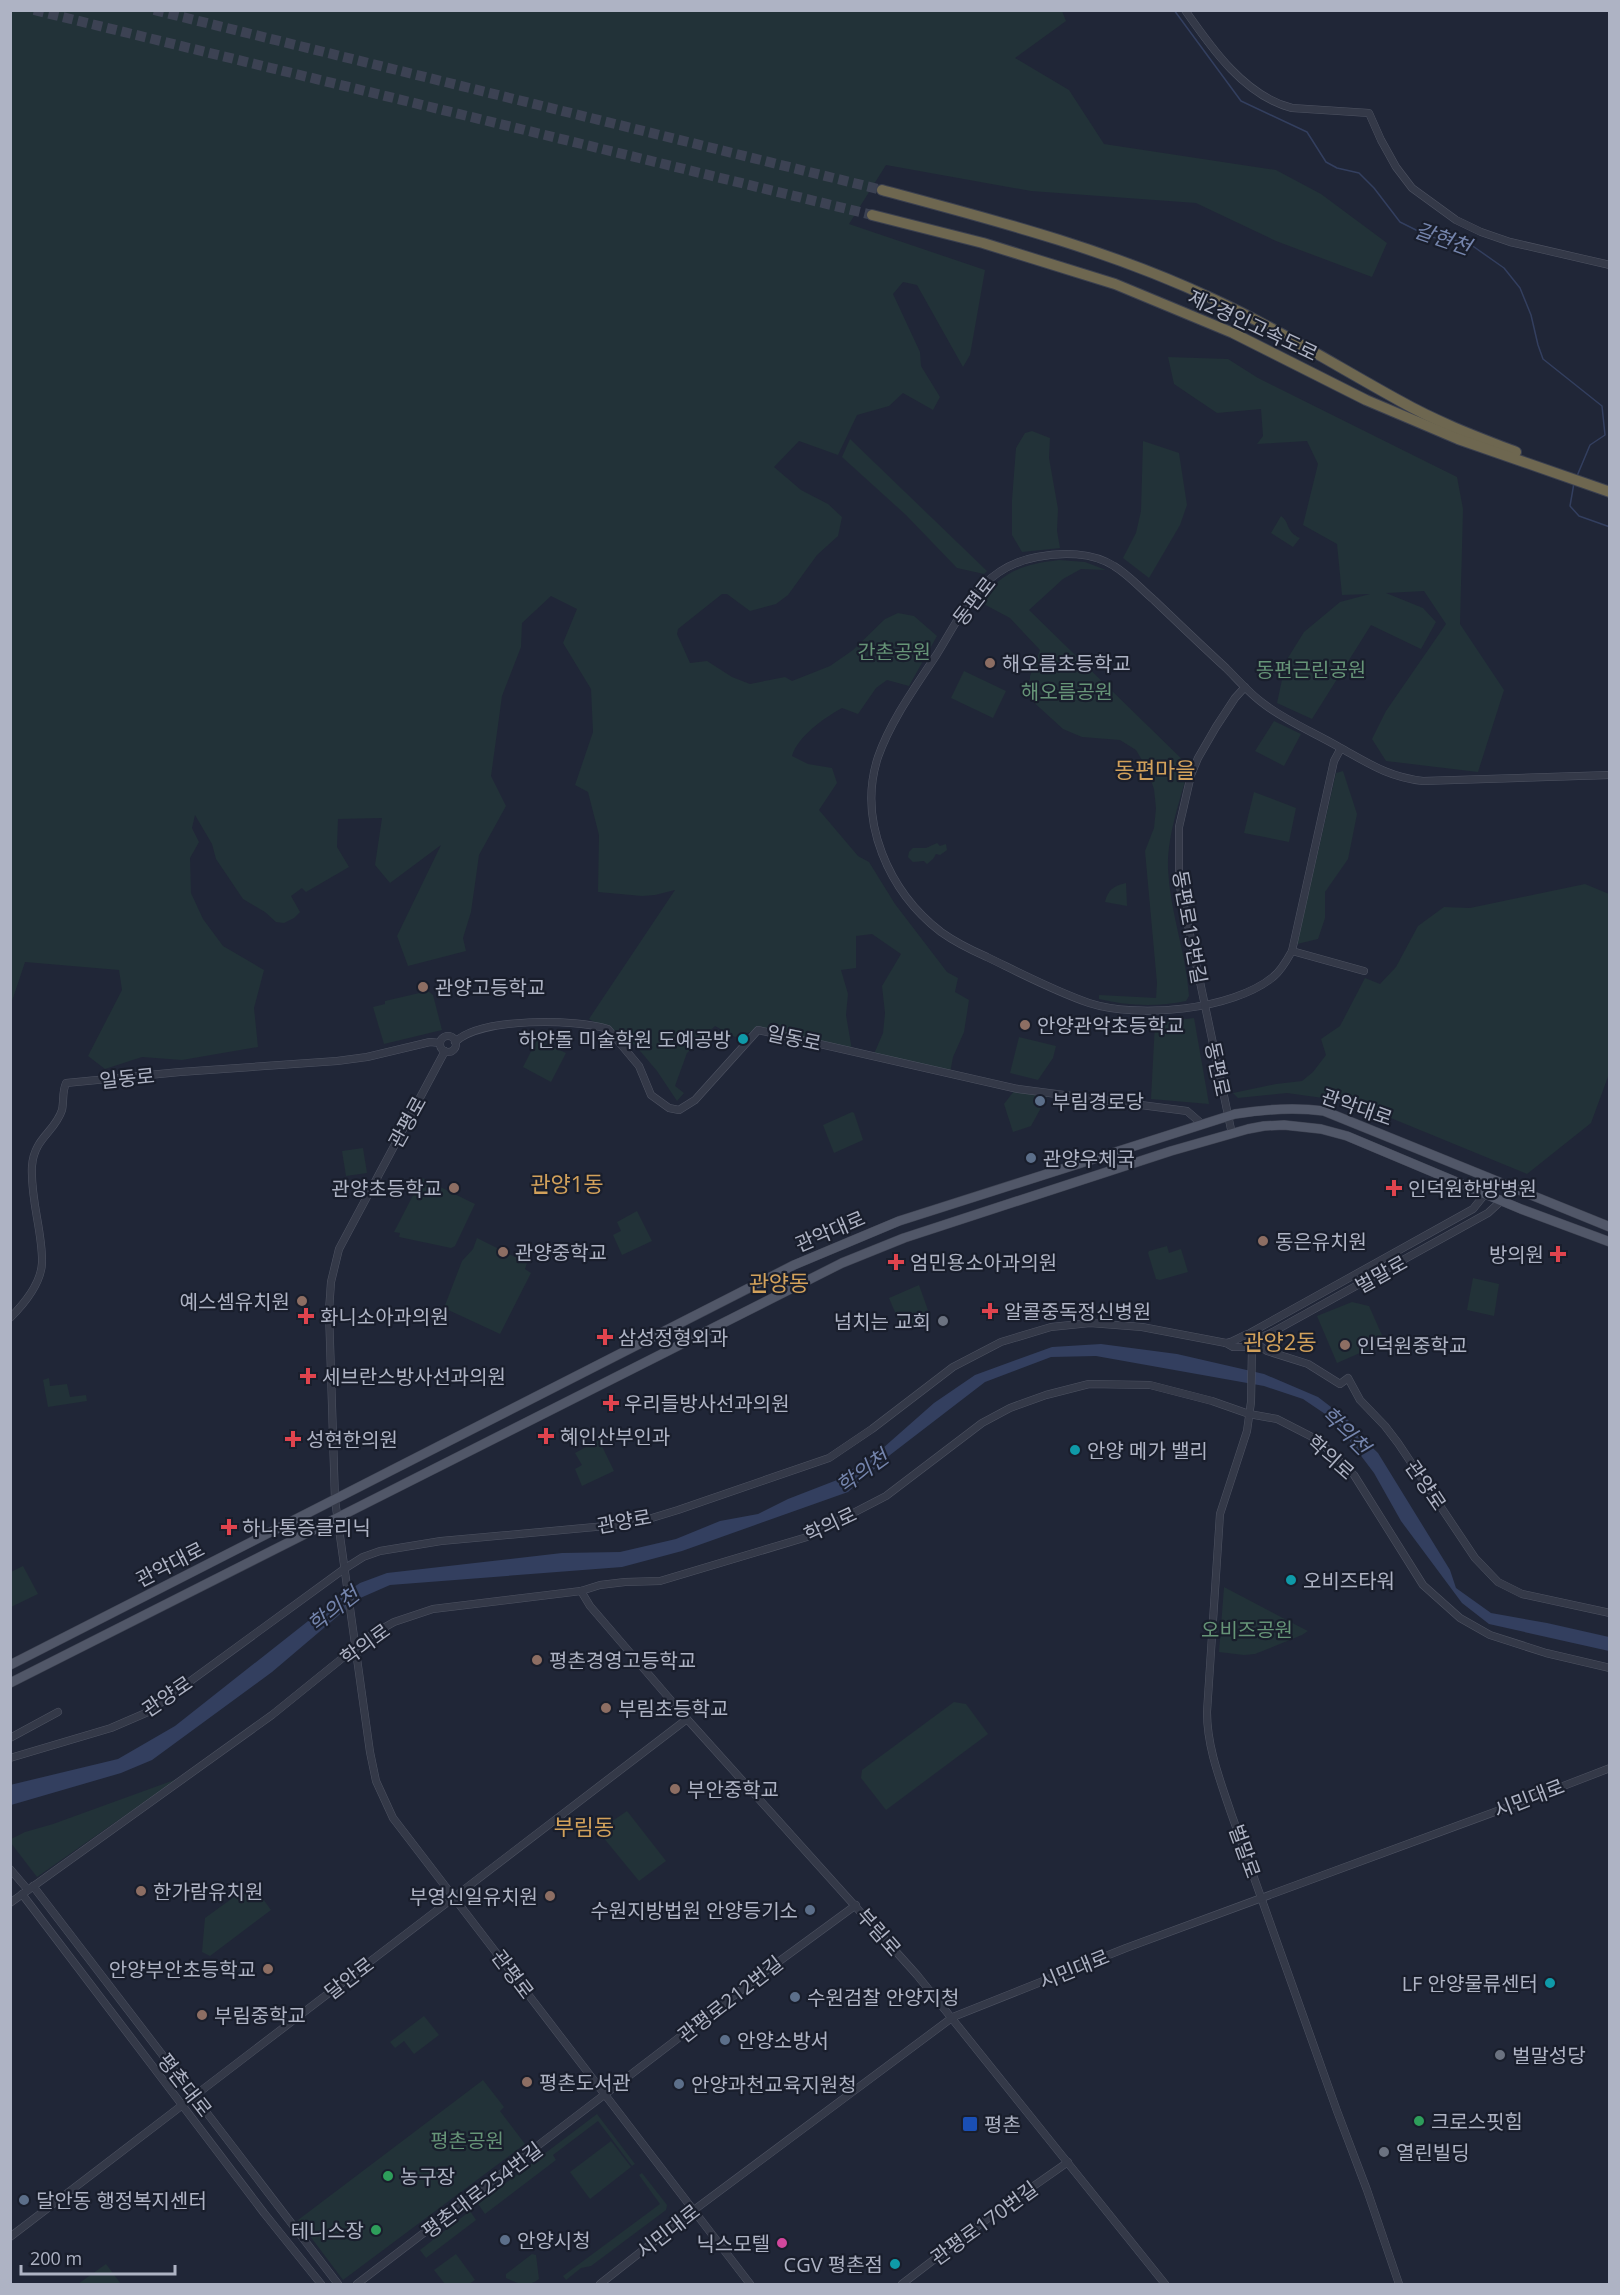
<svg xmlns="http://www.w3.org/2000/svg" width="1620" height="2295" font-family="'Open Sans','Noto Sans KR',sans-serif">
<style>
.green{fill:#223238}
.water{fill:#333f5f}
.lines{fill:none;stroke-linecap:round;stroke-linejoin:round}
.stream{stroke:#333f5f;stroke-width:1.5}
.highway-tunnel{stroke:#3c4253;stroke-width:10;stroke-dasharray:10 5;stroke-linecap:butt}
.minor-casing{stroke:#4e5362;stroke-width:8}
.major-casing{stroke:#3d4251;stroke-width:10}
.highway-casing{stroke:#3b404f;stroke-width:12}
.minor{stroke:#343948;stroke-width:7}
.major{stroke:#515768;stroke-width:9}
.highway{stroke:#6e6750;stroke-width:10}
.education-dot{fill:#8d6e63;stroke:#191e2c;stroke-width:2}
.culture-dot{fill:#0f9aa8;stroke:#191e2c;stroke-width:2}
.service-dot{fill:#5c6f8a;stroke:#191e2c;stroke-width:2}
.health-dot{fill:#e0444e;stroke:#191e2c;stroke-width:2}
.worship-dot{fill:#6b7280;stroke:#191e2c;stroke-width:2}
.leisure-dot{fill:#2e9e5b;stroke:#191e2c;stroke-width:2}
.transit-dot{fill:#1a4fb4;stroke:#191e2c;stroke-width:2}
.hotel-dot{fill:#d1479c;stroke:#191e2c;stroke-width:2}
.labels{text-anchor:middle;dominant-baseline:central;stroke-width:4.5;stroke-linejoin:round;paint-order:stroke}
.street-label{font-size:20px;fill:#aeb3c4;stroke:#191e2c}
.park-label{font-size:20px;fill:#669477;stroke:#191e2c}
.poi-label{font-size:20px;fill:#aeb3c4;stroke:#191e2c;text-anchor:start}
.water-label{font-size:21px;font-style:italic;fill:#7585ad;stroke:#191e2c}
.quarter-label{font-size:22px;fill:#d2a15b;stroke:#191e2c}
</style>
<rect width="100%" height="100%" fill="#202637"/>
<!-- green -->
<g class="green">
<path d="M11 11H1062L1066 21 1015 58 1069 90 1104 144 1276 170 1321 194 1387 243 1372 277 1276 241 1196 203 1031 191 886 165 849 224 985 270 970 355 963 367 917 285 903 282 893 294 920 352 921 366 940 397 933 410 903 393 889 406 857 415 838 455 799 441 774 467 801 490 828 504 842 517 838 536 817 555 788 595 776 604 750 611 727 594H722L678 629 677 634 690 663 707 661 732 677 750 684 785 677 792 681 830 666 853 650 885 619 898 613 914 616 937 636 909 686 887 680 876 688 858 714 842 708C824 718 798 736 792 756L808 764 832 768 837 783 819 810 858 856 869 862 895 904 947 972 958 978 955 992 969 1000 964 1032 953 1057 950 1073 874 1054 883 1033 885 1013 882 986 901 954 872 934 856 936V968L841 970 848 994 846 1015 852 1050 753 1031 735 1037 715 1026 687 1053 675 1086 684 1093 677 1101 657 1071 635 1045 589 1019 675 890 655 895 642 896 598 892 599 835 588 792 575 785 593 732 591 689 563 643 577 609 551 596 522 623 521 647 502 696 491 776 506 806 479 855 471 912 463 938 466 951 408 966 397 936 441 845 390 883 375 865 382 818 338 819 337 847 349 867 306 892 302 888 291 896 300 912 294 918 284 923 276 922 265 912 243 899 216 859 212 844 195 815 192 828 199 842 190 858 191 893 203 919 223 946 264 970 254 1008 258 1047 182 1060 142 1057 105 1069 88 1056 122 990 119 970 25 962 11 1004Z"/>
<path d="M1168 357 1228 359 1258 378 1457 477 1463 509 1460 624 1504 690 1478 772 1386 761 1372 739 1386 711 1446 624 1424 591 1386 593 1423 608 1436 622 1421 649 1371 625 1312 719 1277 703 1286 661 1304 632 1340 602 1370 594 1342 595 1337 544 1303 525 1318 464 1307 441 1257 444 1263 436 1261 409 1217 413 1174 384Z"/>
<path d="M1032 431 1050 438 1049 458 1058 509 1057 531 1060 548 1022 552 1012 535V500L1016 448 1025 433Z"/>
<path d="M850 439 987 571 984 574 957 568 906 515 842 457Z"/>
<path d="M1143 441 1179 453 1187 505 1180 525 1149 578 1123 558 1136 533 1141 511Z"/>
<path d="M1281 516C1290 522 1285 531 1300 538L1293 547 1271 533Z"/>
<path d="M1059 560 1085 562 1106 570 1081 569 1063 579 1029 610 1189 766C1181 799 1167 834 1168 869 1170 912 1186 953 1189 996L1186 1001C1157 1007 1128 1006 1099 999V995L1156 998 1157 983 1145 851 1154 828 1156 808 1154 789 1146 767 1136 750 1120 740 1082 737 1063 729 1029 698 1030 676 1040 650 1010 618 978 601C1006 571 1019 565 1059 560Z"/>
<path d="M964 671 1006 691 993 718 951 698Z"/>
<path d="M1274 721 1301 734 1284 766 1255 751Z"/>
<path d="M1343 771 1357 814 1348 859 1325 892V918L1318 939 1297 944 1336 773Z"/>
<path d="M1254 792 1296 808 1289 842 1244 833Z"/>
<path d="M937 843 940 846 946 844 947 850 940 855 936 854 933 859 927 864 924 861 913 862 908 857 909 852 913 848H926Z"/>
<path d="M1126 883 1127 906 1105 902C1108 890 1113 886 1126 883Z"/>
<path d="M1585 884 1609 894V1074L1591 1123 1527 1174 1342 1098 1330 1099 1287 1093 1238 1098 1233 1093 1276 1084 1302 1081 1313 1072 1326 1055 1321 1039 1340 1026 1365 978 1380 984 1396 967 1418 926 1444 907 1470 908Z"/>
<path d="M428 991 433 995 442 1030 384 1044 373 1007 385 1004V1001Z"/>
<path d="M1194 1018 1209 1104 1151 1099 1155 1023Z"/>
<path d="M1019 1037 1056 1046 1053 1058 1038 1080 1010 1073Z"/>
<path d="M537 1040 566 1053 551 1082 523 1067Z"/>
<path d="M1014 1091 1048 1095 1031 1126 1013 1132 1004 1104Z"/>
<path d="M852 1112 854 1113 863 1140 834 1153 823 1125Z"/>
<path d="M363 1148 367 1173 346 1176 342 1151Z"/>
<path d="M422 1178 475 1204 455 1246 451 1248 399 1237 400 1233 394 1232Z"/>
<path d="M637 1211 652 1241 622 1255 613 1235 621 1231 617 1222Z"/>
<path d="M477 1238 527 1263 525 1269 531 1273 500 1334 444 1308 462 1261 473 1249Z"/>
<path d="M1167 1246 1169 1253 1181 1249 1188 1272 1160 1280 1156 1279 1148 1253 1149 1251Z"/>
<path d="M1473 1278 1499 1284 1494 1316 1467 1310Z"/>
<path d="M919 1285 930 1316 902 1329 889 1298Z"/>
<path d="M1352 1302 1369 1306 1385 1342 1337 1363 1317 1316Z"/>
<path d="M49 1378 50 1386 67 1384 70 1397 86 1395 87 1401 48 1407 43 1380Z"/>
<path d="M599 1440 614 1471 582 1486 575 1469 582 1465 575 1453Z"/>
<path d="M23 1566 38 1594 11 1607V1572Z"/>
<path d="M1224 1587 1302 1628 1308 1631 1302 1635 1255 1654 1244 1655 1219 1652Z"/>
<path d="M954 1702 966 1704 988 1734 886 1810 861 1778 862 1770Z"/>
<path d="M177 1779 37 1877 11 1843V1839L25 1832 53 1824Z"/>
<path d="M627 1811 666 1861 639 1881 598 1831Z"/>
<path d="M252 1884 271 1910 210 1956 202 1952 205 1918Z"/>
<path d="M424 2016 439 2035 414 2054 404 2041 395 2048 390 2042Z"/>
<path d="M483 2080 504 2107 500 2111 525 2144 343 2280 298 2220Z"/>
<path d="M597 2114 635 2164 632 2166 598 2121 553 2155 556 2160 485 2214 478 2204Z"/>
<path d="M611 2141 631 2167 590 2199 570 2172Z"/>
<path d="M642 2173 667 2205 666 2210 591 2266 581 2268 566 2280 563 2276 660 2204 639 2175Z"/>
<path d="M470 2211 476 2220 426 2258 420 2250Z"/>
<path d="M456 2254 475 2280 469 2284H445L434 2270Z"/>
<path d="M532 2254 536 2255 539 2279C527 2288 519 2284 506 2278V2274Z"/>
<path d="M106 2264 121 2284H78Z"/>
</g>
<!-- water -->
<path class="water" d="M1101 1344 1177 1354 1264 1374 1318 1397 1348 1420 1355 1431 1378 1453 1450 1570 1456 1588 1491 1613 1547 1623 1609 1637V1651L1489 1624 1462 1603 1401 1521 1374 1473 1334 1420 1303 1399 1264 1386 1096 1356 1051 1357 985 1382 890 1455 848 1492 682 1551 622 1567 390 1585 358 1599 272 1672 152 1760 121 1773 11 1805 10 1785 118 1759 175 1726 336 1599 360 1583 387 1573 562 1553 620 1552 676 1539 720 1521 758 1514 788 1499 837 1480 883 1448 934 1403 975 1375 1052 1347Z"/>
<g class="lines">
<!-- stream -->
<g class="stream">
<path d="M1174 10 1241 101 1307 132 1326 162 1337 168 1359 173 1374 188 1400 222 1430 237 1467 242 1504 268 1520 288 1531 315 1538 345 1543 359 1602 406 1605 435 1590 445 1577 476"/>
<path d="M1574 483 1570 506 1579 516 1610 527"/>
</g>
<!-- highway-tunnel -->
<g class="highway-tunnel">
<path d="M34 10 872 215"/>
<path d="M154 10 882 190"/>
</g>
<defs>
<g id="minor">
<path d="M1185 10C1212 49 1245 96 1292 108L1369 113 1381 140 1396 167 1412 188 1456 220 1481 232 1510 242 1610 265"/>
<path d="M1341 748 1334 761 1292 951C1287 960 1281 971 1273 977 1233 1010 1138 1019 1089 1003 1054 991 1020 973 987 957 971 950 955 942 941 932 889 892 857 821 878 757 891 720 916 686 937 654 964 610 982 567 1037 557 1062 552 1092 552 1114 566 1129 575 1141 589 1154 600 1178 623 1202 646 1226 668 1238 680 1250 694 1264 704 1286 721 1315 733 1339 747 1368 763 1388 777 1423 781L1610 775"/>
<path d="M1292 951 1364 971"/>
<circle cx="448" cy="1044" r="8"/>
<path d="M455 1042C481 1017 575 1019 608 1029L639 1066 651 1095 669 1108 679 1110 695 1100 758 1030 1018 1089 1187 1111 1202 1124"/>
<path d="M445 1051 339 1249 331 1282 329 1311 335 1500 370 1752 376 1781 393 1818 750 2284"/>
<path d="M1232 1134 1179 882V827L1191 775 1198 758 1216 727 1235 698 1245 687"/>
<path d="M10 1318C24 1304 41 1283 42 1263 43 1233 30 1199 32 1166 34 1138 55 1132 62 1110 64 1101 62 1092 66 1083L180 1072 337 1061 367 1057 430 1042 440 1043"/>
<path d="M1250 1333 1473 1209 1485 1194"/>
<path d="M1256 1339 1269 1334 1488 1213 1501 1201"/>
<path d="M1226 1343C1236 1342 1245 1332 1253 1334"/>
<path d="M1256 1343 1267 1351 1308 1364 1340 1384 1348 1378 1360 1400 1385 1426 1398 1443 1475 1558 1498 1582 1522 1594 1610 1613"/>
<path d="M1252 1347 1251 1402 1247 1431 1220 1514 1207 1712C1207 1747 1220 1780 1231 1813L1337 2111 1367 2190 1399 2284"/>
<path d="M581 1591 590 1606 687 1719 917 1975 1165 2284"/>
<path d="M10 1738 58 1712"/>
<path d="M10 1758 111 1728 148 1712 344 1569 363 1557 380 1551 441 1541 617 1525 642 1521 678 1510 829 1458 872 1429 953 1367 1001 1342 1051 1327 1090 1323 1142 1327 1226 1343 1233 1347H1246"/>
<path d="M10 1869 28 1890"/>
<path d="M33 1886 338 2284"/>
<path d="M22 1894 264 2213 321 2284"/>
<path d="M10 1903 272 1715 371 1635 394 1622 433 1609 581 1591 600 1585 625 1582 660 1581 807 1537 886 1496 982 1423 1010 1408 1046 1395 1089 1384 1150 1385 1212 1401 1249 1414 1277 1419 1318 1440 1354 1475 1423 1585 1460 1618 1490 1635 1546 1653 1610 1668"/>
<path d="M10 2237 687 1719"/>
<path d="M357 2284 770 1968 856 1905"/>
<path d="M600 2284 694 2210 953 2017 1126 1948 1527 1800 1610 1768"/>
<path d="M902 2284 991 2216 1068 2162"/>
</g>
<g id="major">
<path d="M10 1665 794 1265 899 1221 1235 1114C1266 1109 1293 1107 1324 1111L1610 1227"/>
<path d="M10 1683 842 1263 904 1238 1171 1151 1248 1129 1264 1126 1284 1125 1321 1129 1347 1136 1521 1209 1610 1242"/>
</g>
<g id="highway">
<path d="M882 190C994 220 1107 249 1213 299 1278 329 1338 367 1400 401 1437 422 1477 437 1516 452"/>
<path d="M872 215 983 243 1115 284 1233 333 1366 400 1418 422 1458 439 1610 492"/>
</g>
</defs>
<!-- minor casing -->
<use href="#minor" class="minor-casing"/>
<!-- major casing -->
<use href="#major" class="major-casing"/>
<!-- highway casing -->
<use href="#highway" class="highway-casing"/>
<!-- minor -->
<use href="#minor" class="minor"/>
<!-- major -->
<use href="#major" class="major"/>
<!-- highway -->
<use href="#highway" class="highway"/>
</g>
<!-- markers -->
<g class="education-dot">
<circle cx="990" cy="663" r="6"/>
<circle cx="423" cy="987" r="6"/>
<circle cx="1025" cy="1025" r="6"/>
<circle cx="454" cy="1188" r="6"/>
<circle cx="1263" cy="1241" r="6"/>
<circle cx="503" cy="1252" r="6"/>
<circle cx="302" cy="1301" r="6"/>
<circle cx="1345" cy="1345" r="6"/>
<circle cx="537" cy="1660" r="6"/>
<circle cx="606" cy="1708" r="6"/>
<circle cx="675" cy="1789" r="6"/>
<circle cx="141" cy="1891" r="6"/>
<circle cx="550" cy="1896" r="6"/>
<circle cx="268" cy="1969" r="6"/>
<circle cx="202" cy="2015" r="6"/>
<circle cx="527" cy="2082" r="6"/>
</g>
<g class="culture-dot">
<circle cx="743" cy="1039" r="6"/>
<circle cx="1075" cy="1450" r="6"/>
<circle cx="1291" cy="1580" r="6"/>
<circle cx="1550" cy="1983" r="6"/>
<circle cx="895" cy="2264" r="6"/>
</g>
<g class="service-dot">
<circle cx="1040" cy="1101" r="6"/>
<circle cx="1031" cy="1158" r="6"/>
<circle cx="810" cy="1910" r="6"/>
<circle cx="795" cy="1997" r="6"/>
<circle cx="725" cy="2040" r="6"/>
<circle cx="679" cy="2084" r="6"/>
<circle cx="24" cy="2200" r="6"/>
<circle cx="505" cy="2240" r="6"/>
</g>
<g class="health-dot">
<path d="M1391 1179h6v6h6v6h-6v6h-6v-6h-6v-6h6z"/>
<path d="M1555 1245h6v6h6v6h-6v6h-6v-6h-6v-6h6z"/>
<path d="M893 1253h6v6h6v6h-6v6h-6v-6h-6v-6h6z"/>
<path d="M987 1302h6v6h6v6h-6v6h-6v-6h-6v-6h6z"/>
<path d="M303 1307h6v6h6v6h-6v6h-6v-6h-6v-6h6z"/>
<path d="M602 1328h6v6h6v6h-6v6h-6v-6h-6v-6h6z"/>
<path d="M305 1367h6v6h6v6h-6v6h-6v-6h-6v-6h6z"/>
<path d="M608 1394h6v6h6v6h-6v6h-6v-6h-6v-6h6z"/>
<path d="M543 1427h6v6h6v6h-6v6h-6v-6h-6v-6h6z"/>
<path d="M290 1430h6v6h6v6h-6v6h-6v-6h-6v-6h6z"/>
<path d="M226 1518h6v6h6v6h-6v6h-6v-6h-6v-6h6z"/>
</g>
<g class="worship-dot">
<circle cx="943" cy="1321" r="6"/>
<circle cx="1500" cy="2055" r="6"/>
<circle cx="1384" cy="2152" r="6"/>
</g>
<g class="leisure-dot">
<circle cx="1419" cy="2121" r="6"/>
<circle cx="388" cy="2176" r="6"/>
<circle cx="376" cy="2230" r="6"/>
</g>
<rect class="transit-dot" x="962" y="2116" width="16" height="16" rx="3"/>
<circle class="hotel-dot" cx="782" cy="2243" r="6"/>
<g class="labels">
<!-- street labels -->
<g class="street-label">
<text transform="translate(1253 325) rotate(25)">제2경인고속도로</text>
<text transform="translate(974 601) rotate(-52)">동편로</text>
<text transform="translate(1190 927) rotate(80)">동편로13번길</text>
<text transform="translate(794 1038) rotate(12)">일동로</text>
<text transform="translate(1218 1069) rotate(78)">동편로</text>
<text transform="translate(127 1078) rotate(-6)">일동로</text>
<text transform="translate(1357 1107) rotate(19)">관악대로</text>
<text transform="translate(407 1122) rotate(-61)">관평로</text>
<text transform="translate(830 1231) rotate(-23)">관악대로</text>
<text transform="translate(1381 1274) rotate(-29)">벌말로</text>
<text transform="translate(1331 1457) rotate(42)">학의로</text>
<text transform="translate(1426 1485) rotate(56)">관양로</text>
<text transform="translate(624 1521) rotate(-10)">관양로</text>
<text transform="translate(830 1524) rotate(-25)">학의로</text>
<text transform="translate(170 1564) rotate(-27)">관악대로</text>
<text transform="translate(365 1644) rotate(-36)">학의로</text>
<text transform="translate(167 1696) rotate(-34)">관양로</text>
<text transform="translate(1529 1798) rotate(-21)">시민대로</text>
<text transform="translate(1245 1851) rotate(70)">벌말로</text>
<text transform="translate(879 1932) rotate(49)">부림로</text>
<text transform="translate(1074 1969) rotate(-22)">시민대로</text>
<text transform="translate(513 1974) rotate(53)">관평로</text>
<text transform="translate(349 1978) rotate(-37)">달안로</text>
<text transform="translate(730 1999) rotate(-38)">관평로212번길</text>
<text transform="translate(185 2085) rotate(52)">평촌대로</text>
<text transform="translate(482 2190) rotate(-37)">평촌대로254번길</text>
<text transform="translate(984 2223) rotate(-36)">관평로170번길</text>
<text transform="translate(668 2231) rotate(-38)">시민대로</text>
</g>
<!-- park labels -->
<g class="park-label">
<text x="894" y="651">간촌공원</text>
<text x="1311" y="669">동편근린공원</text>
<text x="1067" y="691">해오름공원</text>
<text x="1247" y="1629">오비즈공원</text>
<text x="467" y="2140">평촌공원</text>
</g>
<!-- poi labels -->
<g class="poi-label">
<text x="1002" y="663">해오름초등학교</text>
<text x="435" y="987">관양고등학교</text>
<text x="1037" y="1025">안양관악초등학교</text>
<text x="731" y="1039" text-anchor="end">하얀돌 미술학원 도예공방</text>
<text x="1052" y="1101">부림경로당</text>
<text x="1043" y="1158">관양우체국</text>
<text x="442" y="1188" text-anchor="end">관양초등학교</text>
<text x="1408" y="1188">인덕원한방병원</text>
<text x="1275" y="1241">동은유치원</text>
<text x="515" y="1252">관양중학교</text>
<text x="1544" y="1254" text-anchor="end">방의원</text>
<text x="910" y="1262">엄민용소아과의원</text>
<text x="290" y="1301" text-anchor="end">예스셈유치원</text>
<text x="1004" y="1311">알콜중독정신병원</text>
<text x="320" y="1316">화니소아과의원</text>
<text x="931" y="1321" text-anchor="end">넘치는 교회</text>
<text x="618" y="1337">삼성정형외과</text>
<text x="1357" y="1345">인덕원중학교</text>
<text x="322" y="1376">세브란스방사선과의원</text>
<text x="624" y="1403">우리들방사선과의원</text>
<text x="560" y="1436">혜인산부인과</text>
<text x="306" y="1439">성현한의원</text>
<text x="1087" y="1450">안양 메가 밸리</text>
<text x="242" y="1527">하나통증클리닉</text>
<text x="1303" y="1580">오비즈타워</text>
<text x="549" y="1660">평촌경영고등학교</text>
<text x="618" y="1708">부림초등학교</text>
<text x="687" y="1789">부안중학교</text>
<text x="153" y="1891">한가람유치원</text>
<text x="538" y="1896" text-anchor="end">부영신일유치원</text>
<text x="798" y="1910" text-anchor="end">수원지방법원 안양등기소</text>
<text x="256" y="1969" text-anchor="end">안양부안초등학교</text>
<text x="1538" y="1983" text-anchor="end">LF 안양물류센터</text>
<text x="807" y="1997">수원검찰 안양지청</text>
<text x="214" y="2015">부림중학교</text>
<text x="737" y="2040">안양소방서</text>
<text x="1512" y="2055">벌말성당</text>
<text x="539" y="2082">평촌도서관</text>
<text x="691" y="2084">안양과천교육지원청</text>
<text x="1431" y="2121">크로스핏힘</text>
<text x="984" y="2124">평촌</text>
<text x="1396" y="2152">열린빌딩</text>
<text x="400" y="2176">농구장</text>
<text x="36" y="2200">달안동 행정복지센터</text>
<text x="364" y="2230" text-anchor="end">테니스장</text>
<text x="517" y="2240">안양시청</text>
<text x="770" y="2243" text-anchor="end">닉스모텔</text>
<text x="883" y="2264" text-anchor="end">CGV 평촌점</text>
</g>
<!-- water labels -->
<g class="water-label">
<text transform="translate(1443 238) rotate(19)">갈현천</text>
<text transform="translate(1346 1430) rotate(45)">학의천</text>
<text transform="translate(862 1471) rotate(-36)">학의천</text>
<text transform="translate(333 1609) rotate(-38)">학의천</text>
</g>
<!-- quarter labels -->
<g class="quarter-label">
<text x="1155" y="769">동편마을</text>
<text x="567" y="1183">관양1동</text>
<text x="779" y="1282">관양동</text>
<text x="1280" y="1341">관양2동</text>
<text x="584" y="1826">부림동</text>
</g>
</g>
<!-- border -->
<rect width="1620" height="2295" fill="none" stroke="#aeb3c4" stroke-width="24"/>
<!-- scale -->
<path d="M21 2265v9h154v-9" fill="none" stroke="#aeb3c4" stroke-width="3"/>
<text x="30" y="2265" font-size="18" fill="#aeb3c4" stroke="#191e2c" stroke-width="4.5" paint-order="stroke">200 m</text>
</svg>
